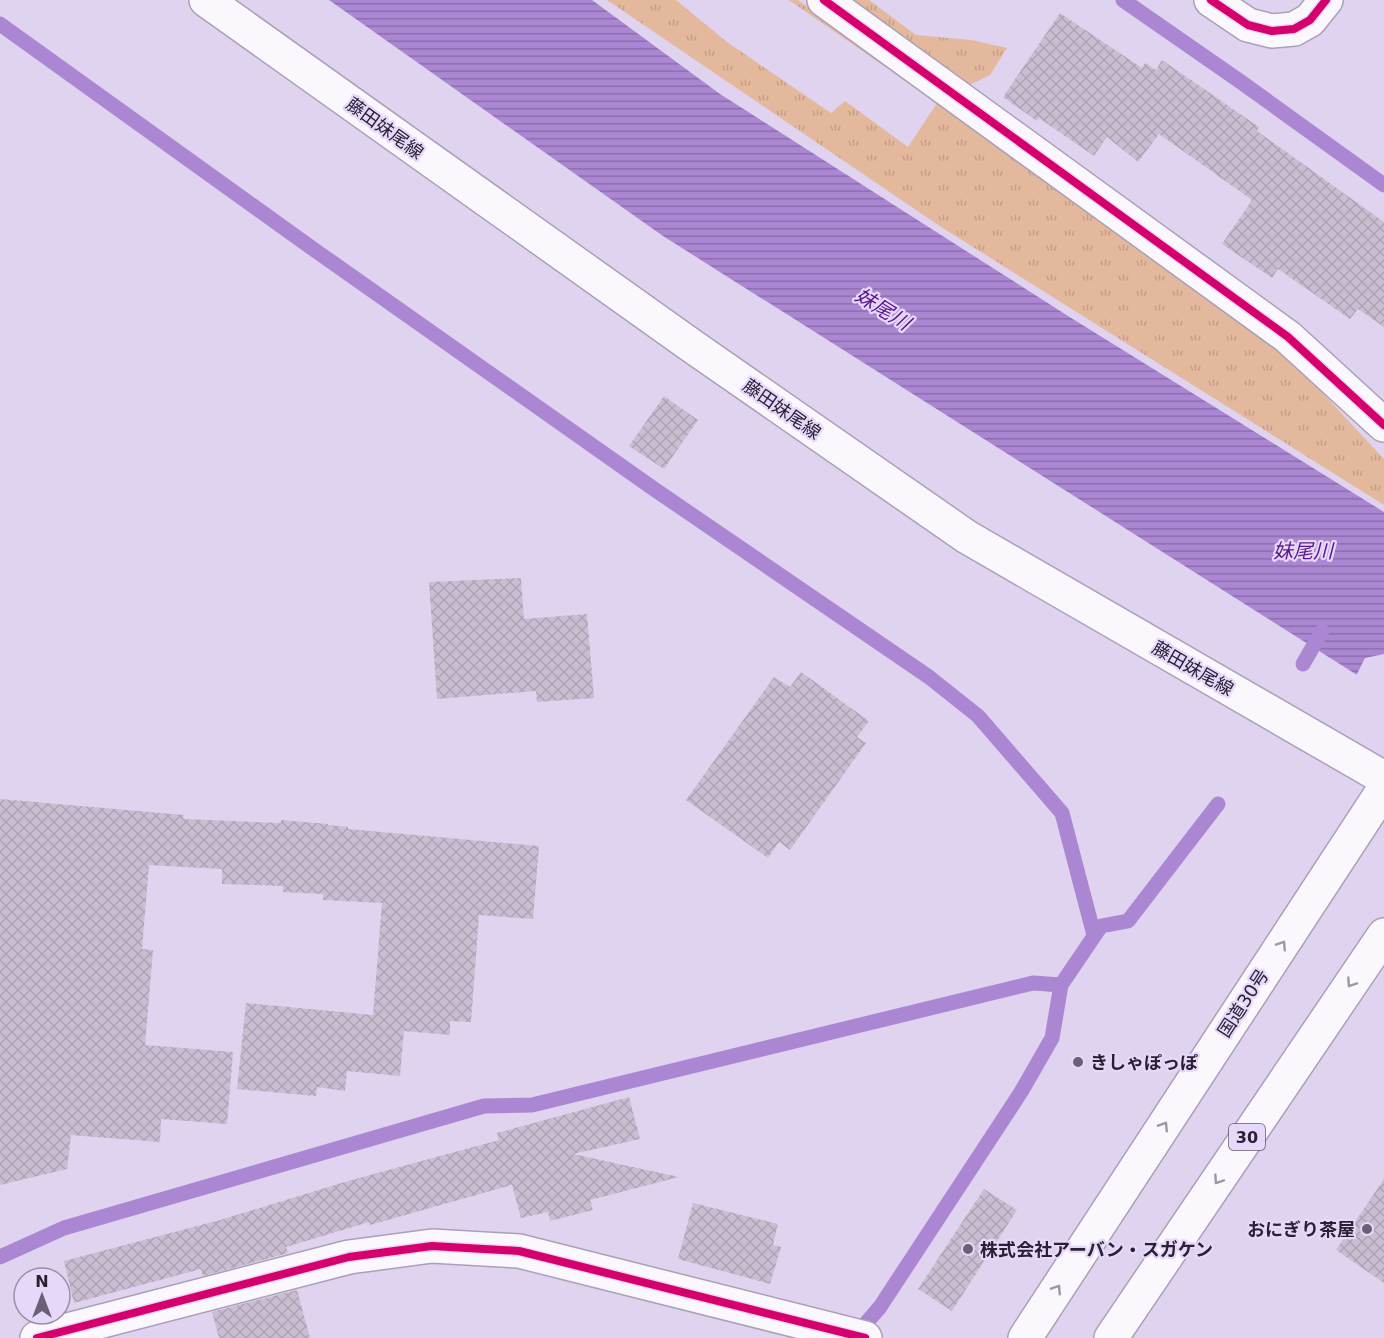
<svg xmlns="http://www.w3.org/2000/svg" width="1384" height="1338" font-family="'DejaVu Sans','Noto Sans JP',sans-serif">
<style>
.grass{fill:url(#grass-tufts)}
.water{fill:url(#water-rules)}
.pier{fill:#dfd3f0}
.lines{fill:none;stroke-linecap:round;stroke-linejoin:round}
.stream{stroke:#ab87d3;stroke-width:15}
.building{fill:url(#building-cross-hatch)}
.street-casing{stroke:#aaa0b7;stroke-width:36}
.secondary-casing{stroke:#aaa0b7;stroke-width:36}
.highway-casing{stroke:#aaa0b7;stroke-width:36}
.street{stroke:#faf8fd;stroke-width:33}
.secondary{stroke:#faf8fd;stroke-width:33}
.highway{stroke:#faf8fd;stroke-width:33}
.cycleway-casing{stroke:#e6d8f9;stroke-width:11}
.cycleway{stroke:#d6006c;stroke-width:8}
.oneway{stroke:#9c97a3}
.poi-dot{fill:#695f76;stroke:#e6d8f9;stroke-width:2}
.labels{text-anchor:middle;dominant-baseline:central;stroke-width:4.5;stroke-linejoin:round;paint-order:stroke}
.shield{fill:#e6d8f9;stroke:#62576f;stroke-width:1.5}
.shield-label{font-size:16px;font-weight:bold;fill:#292034}
.street-label{font-size:18px;fill:#292034;stroke:#e6d8f9}
.poi-label{font-size:18px;font-weight:bold;fill:#292034;stroke:#e6d8f9;text-anchor:start}
.water-label{font-size:20px;font-style:italic;fill:#5a158d;stroke:#e6d8f9}
</style>
<defs>
<pattern id="grass-tufts" width="24" height="20" patternUnits="userSpaceOnUse" patternTransform="scale(1.5)"><rect width="24" height="20" fill="#e4b89d"/><path d="M3 7l-1-3M5 7V3M7 7l1-3M15 17l-1-3M17 17v-4M19 17l1-3" fill="none" stroke="#c49e88"/></pattern>
<pattern id="water-rules" width="6" height="5" patternUnits="userSpaceOnUse" patternTransform="scale(1.5)"><rect width="6" height="5" fill="#ab87d3"/><path d="M0 2.5h6" fill="none" stroke="#8b6eac"/></pattern>
<pattern id="building-cross-hatch" width="8" height="8" patternUnits="userSpaceOnUse" patternTransform="scale(1.5)"><rect width="8" height="8" fill="#cabdd2"/><path d="M0 0l8 8M0 8l8-8" fill="none" stroke="#aea2b5"/></pattern>
</defs>
<rect width="100%" height="100%" fill="#dfd3f0"/>
<!-- grass -->
<g class="grass">
<path d="M607 0H676L727 42 831 113 845 101 908 147 937 103 789 0H798L1248 319 1316 386 1384 459V505L938 225Z"/>
<path d="M842 0H869L916 35 971 40 1007 48 990 75 963 88Z"/>
</g>
<!-- water -->
<path class="water" d="M329 0H592L720 94 1068 316 1384 512V692L663 236Z"/>
<!-- pier -->
<path class="pier" d="M1384 654V695L1355 678 1365 658Z"/>
<g class="lines">
<!-- stream -->
<g class="stream">
<path d="M1123 0 1241 82 1384 185"/>
<path d="M0 24 316 251 654 489 929 677 978 716 1062 813 1094 935"/>
<path d="M1303 664 1322 631"/>
<path d="M0 1257 64 1228 484 1106 532 1105 1033 983 1061 985"/>
<path d="M854 1337 880 1307 1021 1092 1052 1038 1061 985 1101 926 1128 921 1218 804"/>
</g>
</g>
<!-- building -->
<g class="building">
<path d="M1060 13 1142 68 1145 63 1156 70 1162 60 1259 127 1257 131 1384 222V327L1358 309 1350 319 1278 269 1272 278 1222 244 1252 200 1159 134 1138 162 1107 137 1094 156 1039 118 1037 121 1003 97Z"/>
<path d="M664 396 698 420 664 469 629 446Z"/>
<path d="M521 578 524 619 587 614 594 698 537 702 536 691 437 699 429 582Z"/>
<path d="M801 672 869 721 857 737 866 743 790 850 779 842 768 858 686 800 774 677 790 687Z"/>
<path d="M0 799 184 815 183 819 281 823V820L328 824V825L348 827V829L539 846 533 919 479 915 471 1022 450 1021V1035L404 1031 400 1076 347 1071 345 1091 317 1087 316 1096 237 1089 246 1003 373 1015 382 903 323 900V894L283 892V886L222 884V869L149 865 142 949 153 950 145 1045 233 1052 227 1124 161 1119 160 1142 71 1135 67 1169 0 1185Z"/>
<path d="M629 1097 640 1139 573 1154 679 1177 590 1200 593 1210 550 1221 548 1212 521 1218 512 1185 370 1225 369 1222 286 1247 288 1253 203 1276 201 1269 74 1303 64 1261 220 1220 348 1181 499 1140 497 1133Z"/>
<path d="M1384 1179V1283L1336 1250Z"/>
<path d="M984 1189 1017 1210 952 1311 918 1289Z"/>
<path d="M693 1203 778 1224 773 1245 781 1247 770 1284 678 1259Z"/>
<path d="M297 1290 310 1338H219L212 1312Z"/>
</g>
<g class="lines">
<defs>
<g id="street">
<path d="M824 0 1288 337 1384 425"/>
<path d="M1211 0 1248 25 1272 31 1294 29 1310 20 1326 0"/>
<path d="M37 1338 349 1257 432 1246 519 1251 865 1338"/>
</g>
<path id="secondary" d="M206 0 692 346 967 537 1384 778"/>
<g id="highway">
<path d="M1025 1338 1384 789"/>
<path d="M1111 1338 1384 935"/>
</g>
</defs>
<!-- street casing -->
<use href="#street" class="street-casing"/>
<!-- secondary casing -->
<use href="#secondary" class="secondary-casing"/>
<!-- highway casing -->
<use href="#highway" class="highway-casing"/>
<!-- street -->
<use href="#street" class="street"/>
<!-- secondary -->
<use href="#secondary" class="secondary"/>
<!-- highway -->
<use href="#highway" class="highway"/>
<defs>
<g id="cycleway">
<path d="M824 0 1288 337 1384 425"/>
<path d="M1211 0 1248 25 1272 31 1294 29 1310 20 1326 0"/>
<path d="M37 1338 349 1257 432 1246 519 1251 865 1338"/>
</g>
</defs>
<!-- cycleway casing -->
<use href="#cycleway" class="cycleway-casing"/>
<!-- cycleway -->
<use href="#cycleway" class="cycleway"/>
</g>
<!-- one-way arrows -->
<defs><path id="oneway-chevron" d="M-2-3.5L2.5 0L-2 3.5" fill="none" stroke-width="1.6" stroke-linecap="round" stroke-linejoin="round" transform="scale(1.5)"/></defs>
<g class="oneway">
<use href="#oneway-chevron" transform="translate(1282 945) rotate(-57)"/>
<use href="#oneway-chevron" transform="translate(1351 983) rotate(124)"/>
<use href="#oneway-chevron" transform="translate(1164 1126) rotate(-57)"/>
<use href="#oneway-chevron" transform="translate(1218 1180) rotate(124)"/>
<use href="#oneway-chevron" transform="translate(1057 1289) rotate(-57)"/>
</g>
<!-- markers -->
<g class="poi-dot">
<circle cx="1078" cy="1062" r="6"/>
<circle cx="1367" cy="1229" r="6"/>
<circle cx="968" cy="1249" r="6"/>
</g>
<g class="labels">
<!-- shield labels -->
<rect class="shield" x="1229" y="1124" width="36" height="26" rx="4.5"/>
<g class="shield-label">
<text x="1247" y="1137">30</text>
</g>
<!-- street labels -->
<g class="street-label">
<text transform="translate(385 128) rotate(36)">藤田妹尾線</text>
<text transform="translate(782 409) rotate(35)">藤田妹尾線</text>
<text transform="translate(1193 668) rotate(30)">藤田妹尾線</text>
<text transform="translate(1243 1003) rotate(-57)">国道30号</text>
</g>
<!-- poi labels -->
<g class="poi-label">
<text x="1090" y="1062">きしゃぽっぽ</text>
<text x="1355" y="1229" text-anchor="end">おにぎり茶屋</text>
<text x="980" y="1249">株式会社アーバン・スガケン</text>
</g>
<!-- water labels -->
<g class="water-label">
<text transform="translate(883 309) rotate(32)">妹尾川</text>
<text x="1303" y="551">妹尾川</text>
</g>
</g>
<!-- north arrow -->
<g transform="translate(42 1296)"><circle r="28" fill="#e6d8f9" stroke="#9a8eaa" stroke-width="1.5"/>
<path d="M0-4.5L10 22L0 15L-10 22Z" fill="#695f76"/>
<text y="-9" font-size="16" font-weight="bold" text-anchor="middle" fill="#292034">N</text>
</g>
</svg>
